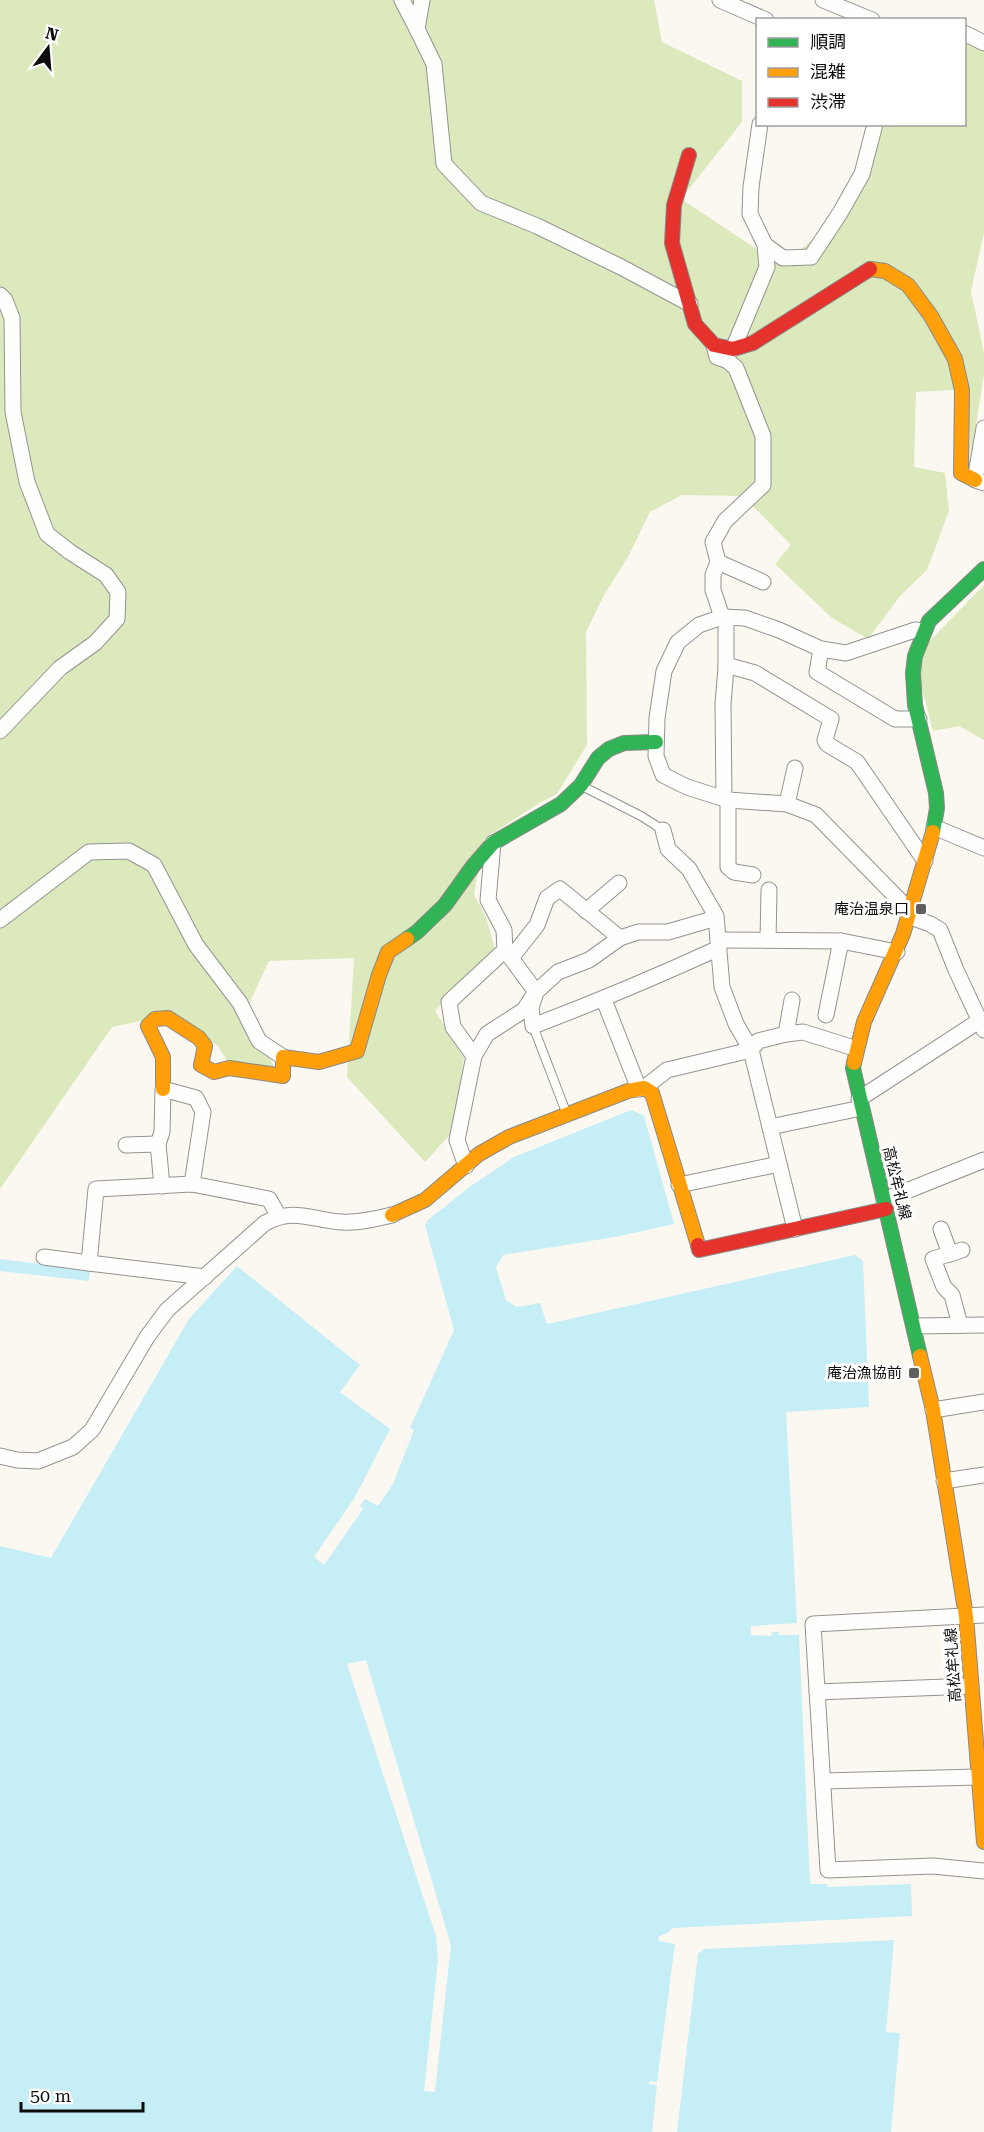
<svg xmlns="http://www.w3.org/2000/svg" width="984" height="2132" font-family="'Roboto Serif','Noto Sans JP',serif">
<style>
.forest{fill:#dbe9bd}
.water{fill:#c5eef7}
.pier{fill:#fbf8f1}
.lines{fill:none;stroke-linecap:round;stroke-linejoin:round}
.lane-casing{stroke:#949390;stroke-width:10}
.street-casing{stroke:#949390;stroke-width:17}
.fast-casing{stroke:#8b8986;stroke-width:16}
.slow-casing{stroke:#8b8986;stroke-width:16}
.jam-casing{stroke:#8b8986;stroke-width:16}
.lane{stroke:#fefefd;stroke-width:8}
.street{stroke:#fefefd;stroke-width:15}
.fast{stroke:#30b455;stroke-width:14}
.slow{stroke:#ff9f0a;stroke-width:14}
.jam{stroke:#e5322d;stroke-width:14}
.poi-dot{fill:#605f5d;stroke:#fff;stroke-width:2}
.labels{text-anchor:middle;dominant-baseline:central;stroke-width:6;stroke-linejoin:round;paint-order:stroke}
.poi-label{font-size:15px;fill:#0d0d0d;stroke:#fff;text-anchor:end}
.street-label{font-size:15px;fill:#0d0d0d;stroke:#fff}
</style>
<rect width="100%" height="100%" fill="#fbf8f1"/>
<!-- forest -->
<g class="forest">
<path d="M0 0H654L662 42 742 81V122L681 199 782 266 855 202 858 181 877 125 964 124 965 42 984 52V233L971 291 984 353V374L971 457 968 389 916 392 914 467 945 473 949 511 927 570 900 596 868 639 832 618 775 564 791 545 743 496 682 495 650 512 628 557 604 595 586 632 587 745 557 794 541 802 484 839 474 894 486 917 495 950 435 1011 464 1056 455 1129 425 1162 347 1077 354 958 269 961 249 1004 276 1073 230 1065 217 1045 170 1015 112 1027 0 1189Z"/>
<path d="M984 585V740L959 726 933 731 920 681 924 647Z"/>
</g>
<!-- water -->
<g class="water">
<path d="M631 1110 644 1116 674 1224 615 1237 503 1255 496 1268 506 1300 517 1307 540 1303 547 1324 855 1255 863 1261 869 1407 786 1412 797 1623 751 1626V1635L771 1636 772 1632H779V1635H799L810 1884H827L828 1887 911 1884 912 1916 672 1928 669 1932 658 1937 659 1941 675 1944 657 2082 649 2081V2084L657 2085 652 2132H0V1546L51 1558 189 1319 237 1266 360 1365 340 1392 390 1429 355 1497 314 1557 324 1565 363 1509 360 1506 365 1499 378 1506 393 1484 414 1430 410 1428 454 1330 425 1225 428 1220 471 1186 514 1157Z"/>
<path d="M0 1259 90 1270 89 1281 0 1271Z"/>
<path d="M894 1940 886 2032 900 2033 891 2132H677L698 1954 704 1949Z"/>
</g>
<!-- pier -->
<path class="pier" d="M366 1660 451 1945 435 2092 424 2091 438 1960 436 1936 347 1664Z"/>
<g class="lines">
<defs>
<g id="lane">
<path d="M582 786 641 816 663 830"/>
<path d="M533 1026 566 1112"/>
</g>
<g id="street">
<path d="M402 0 417 29"/>
<path d="M422 0 417 29 434 64 444 164 481 203 537 226 621 267 690 304"/>
<path d="M720 0 766 20"/>
<path d="M823 0 872 20"/>
<path d="M964 33 984 43"/>
<path d="M765 245 783 258 811 257 840 213 862 174 875 124"/>
<path d="M0 295 5 300 12 318 13 412 27 482 47 534 70 552 106 575 118 592 117 619 95 643 60 668 0 731"/>
<path d="M714 345 717 357 728 361 736 368 763 436V485L725 521 713 542 718 562 713 575V590L722 617"/>
<path d="M733 349 767 267 765 245 750 214 751 187 760 124"/>
<path d="M984 428 975 480 984 483"/>
<path d="M718 562 763 582"/>
<path d="M821 649 817 672 895 719H919"/>
<path d="M726 665 755 673 831 719 825 740 827 744 857 762 925 861"/>
<path d="M724 799 723 704 726 667V617"/>
<path d="M728 800V867L734 872 753 875"/>
<path d="M787 804 795 768"/>
<path d="M934 827 984 848"/>
<path d="M586 911 619 883"/>
<path d="M910 911 816 815 787 804 728 800 687 787 663 775 656 756 657 718 664 671 678 642 699 625 722 617 745 618 779 630 821 649 846 653 915 630 923 631"/>
<path d="M908 916 930 924 940 930 956 970 984 1030"/>
<path d="M0 920 89 852 129 851 154 865 196 945 240 1003 259 1041 283 1057"/>
<path d="M718 940 841 941 897 952"/>
<path d="M768 940 769 890"/>
<path d="M505 950 536 992 531 1008 533 1026C596 1002 658 976 719 948"/>
<path d="M511 958 537 925 547 898 560 889 620 938"/>
<path d="M604 1000 639 1089"/>
<path d="M792 1000 786 1034 758 1041 751 1050 795 1229"/>
<path d="M826 1015 841 941"/>
<path d="M786 1034 803 1032 854 1048"/>
<path d="M474 1056 487 1034 524 1010 536 992 558 972 589 960 620 938 638 932H668L716 918"/>
<path d="M644 1088 667 1070 751 1050 736 1024 722 987 716 916 689 869 668 849 663 830"/>
<path d="M859 1099 979 1021"/>
<path d="M770 1127 861 1108"/>
<path d="M126 1145 158 1144"/>
<path d="M466 1166 457 1140 474 1056 453 1027 449 1002 505 950 504 930 488 900 493 843"/>
<path d="M679 1185 779 1164"/>
<path d="M162 1186 158 1144 162 1132 163 1089 196 1098 203 1112 192 1184"/>
<path d="M884 1200 984 1160"/>
<path d="M941 1229 950 1254"/>
<path d="M44 1257 89 1263"/>
<path d="M205 1277 89 1263 96 1189 192 1184 269 1199 278 1215"/>
<path d="M960 1325 952 1295 944 1287 933 1259 962 1250"/>
<path d="M914 1326 984 1325"/>
<path d="M933 1410 984 1402"/>
<path d="M0 1456 17 1460 38 1461 73 1447 92 1430 147 1337 167 1310 265 1223C294 1207 311 1220 341 1222 359 1223 376 1219 392 1215"/>
<path d="M944 1481 984 1475"/>
<path d="M984 1615 813 1624 828 1870 933 1866 984 1871"/>
<path d="M817 1692 971 1686"/>
<path d="M823 1781 977 1777"/>
</g>
<g id="fast">
<path d="M933 832 937 808 936 793 915 705 913 673 915 656 929 621 984 569"/>
<path d="M407 939 417 932 445 905 473 866 493 843 561 804 581 785 598 758 609 749 624 743 656 742"/>
<path d="M854 1063 853 1068 920 1356"/>
</g>
<g id="slow">
<path d="M870 269 885 271 908 285 931 316 955 359 962 390 961 473 975 480"/>
<path d="M854 1063 864 1022 903 934 933 832"/>
<path d="M163 1089V1057L148 1026 155 1019 168 1018 199 1038 205 1046 201 1065 214 1072 229 1068 283 1076V1057L319 1062 357 1051 379 975 388 952 407 939"/>
<path d="M392 1215 425 1200 479 1154 509 1137 628 1091 644 1088 652 1093 698 1245"/>
<path d="M920 1356 933 1410 966 1616 984 1842"/>
</g>
<g id="jam">
<path d="M689 155 674 205 672 243 695 324 714 345 733 349 753 343 870 269"/>
<path d="M698 1245 699 1250 886 1209"/>
</g>
</defs>
<!-- lane casing -->
<use href="#lane" class="lane-casing"/>
<!-- street casing -->
<use href="#street" class="street-casing"/>
<!-- fast casing -->
<use href="#fast" class="fast-casing"/>
<!-- slow casing -->
<use href="#slow" class="slow-casing"/>
<!-- jam casing -->
<use href="#jam" class="jam-casing"/>
<!-- lane -->
<use href="#lane" class="lane"/>
<!-- street -->
<use href="#street" class="street"/>
<!-- fast -->
<use href="#fast" class="fast"/>
<!-- slow -->
<use href="#slow" class="slow"/>
<!-- jam -->
<use href="#jam" class="jam"/>
</g>
<!-- markers -->
<g class="poi-dot">
<rect x="915" y="903" width="12" height="12" rx="3"/>
<rect x="908" y="1367" width="12" height="12" rx="3"/>
</g>
<g class="labels">
<!-- poi labels -->
<g class="poi-label">
<text x="909" y="909">庵治温泉口</text>
<text x="902" y="1373">庵治漁協前</text>
</g>
<!-- street labels -->
<g class="street-label">
<text transform="translate(897 1183) rotate(76)">高松牟礼線</text>
<text transform="translate(953 1665) rotate(-94)">高松牟礼線</text>
</g>
</g>
<!-- legend -->
<rect x="756" y="18" width="210" height="108" fill="#ffffff" stroke="#9e9e9e" stroke-width="1.5"/>
<rect x="768" y="38" width="30" height="9" fill="#30b455" stroke="#9e9e9e" stroke-width="1.5"/>
<text x="810" y="48" font-size="18" fill="#0d0d0d">順調</text>
<rect x="768" y="68" width="30" height="9" fill="#ff9f0a" stroke="#9e9e9e" stroke-width="1.5"/>
<text x="810" y="78" font-size="18" fill="#0d0d0d">混雑</text>
<rect x="768" y="98" width="30" height="9" fill="#e5322d" stroke="#9e9e9e" stroke-width="1.5"/>
<text x="810" y="108" font-size="18" fill="#0d0d0d">渋滞</text>
<!-- north arrow -->
<g transform="translate(48 48) rotate(16)" stroke="#ffffff" stroke-width="4.5" paint-order="stroke">
<path d="M0-4.5L10 22L0 15L-10 22Z" fill="#0d0d0d"/>
<text y="-9" font-size="16" font-weight="bold" text-anchor="middle" fill="#0d0d0d">N</text>
</g>
<!-- scale -->
<path d="M21 2102v9h122v-9" fill="none" stroke="#0d0d0d" stroke-width="3"/>
<text x="30" y="2102" font-size="18" fill="#0d0d0d" stroke="#ffffff" stroke-width="4.5" paint-order="stroke">50 m</text>
</svg>
